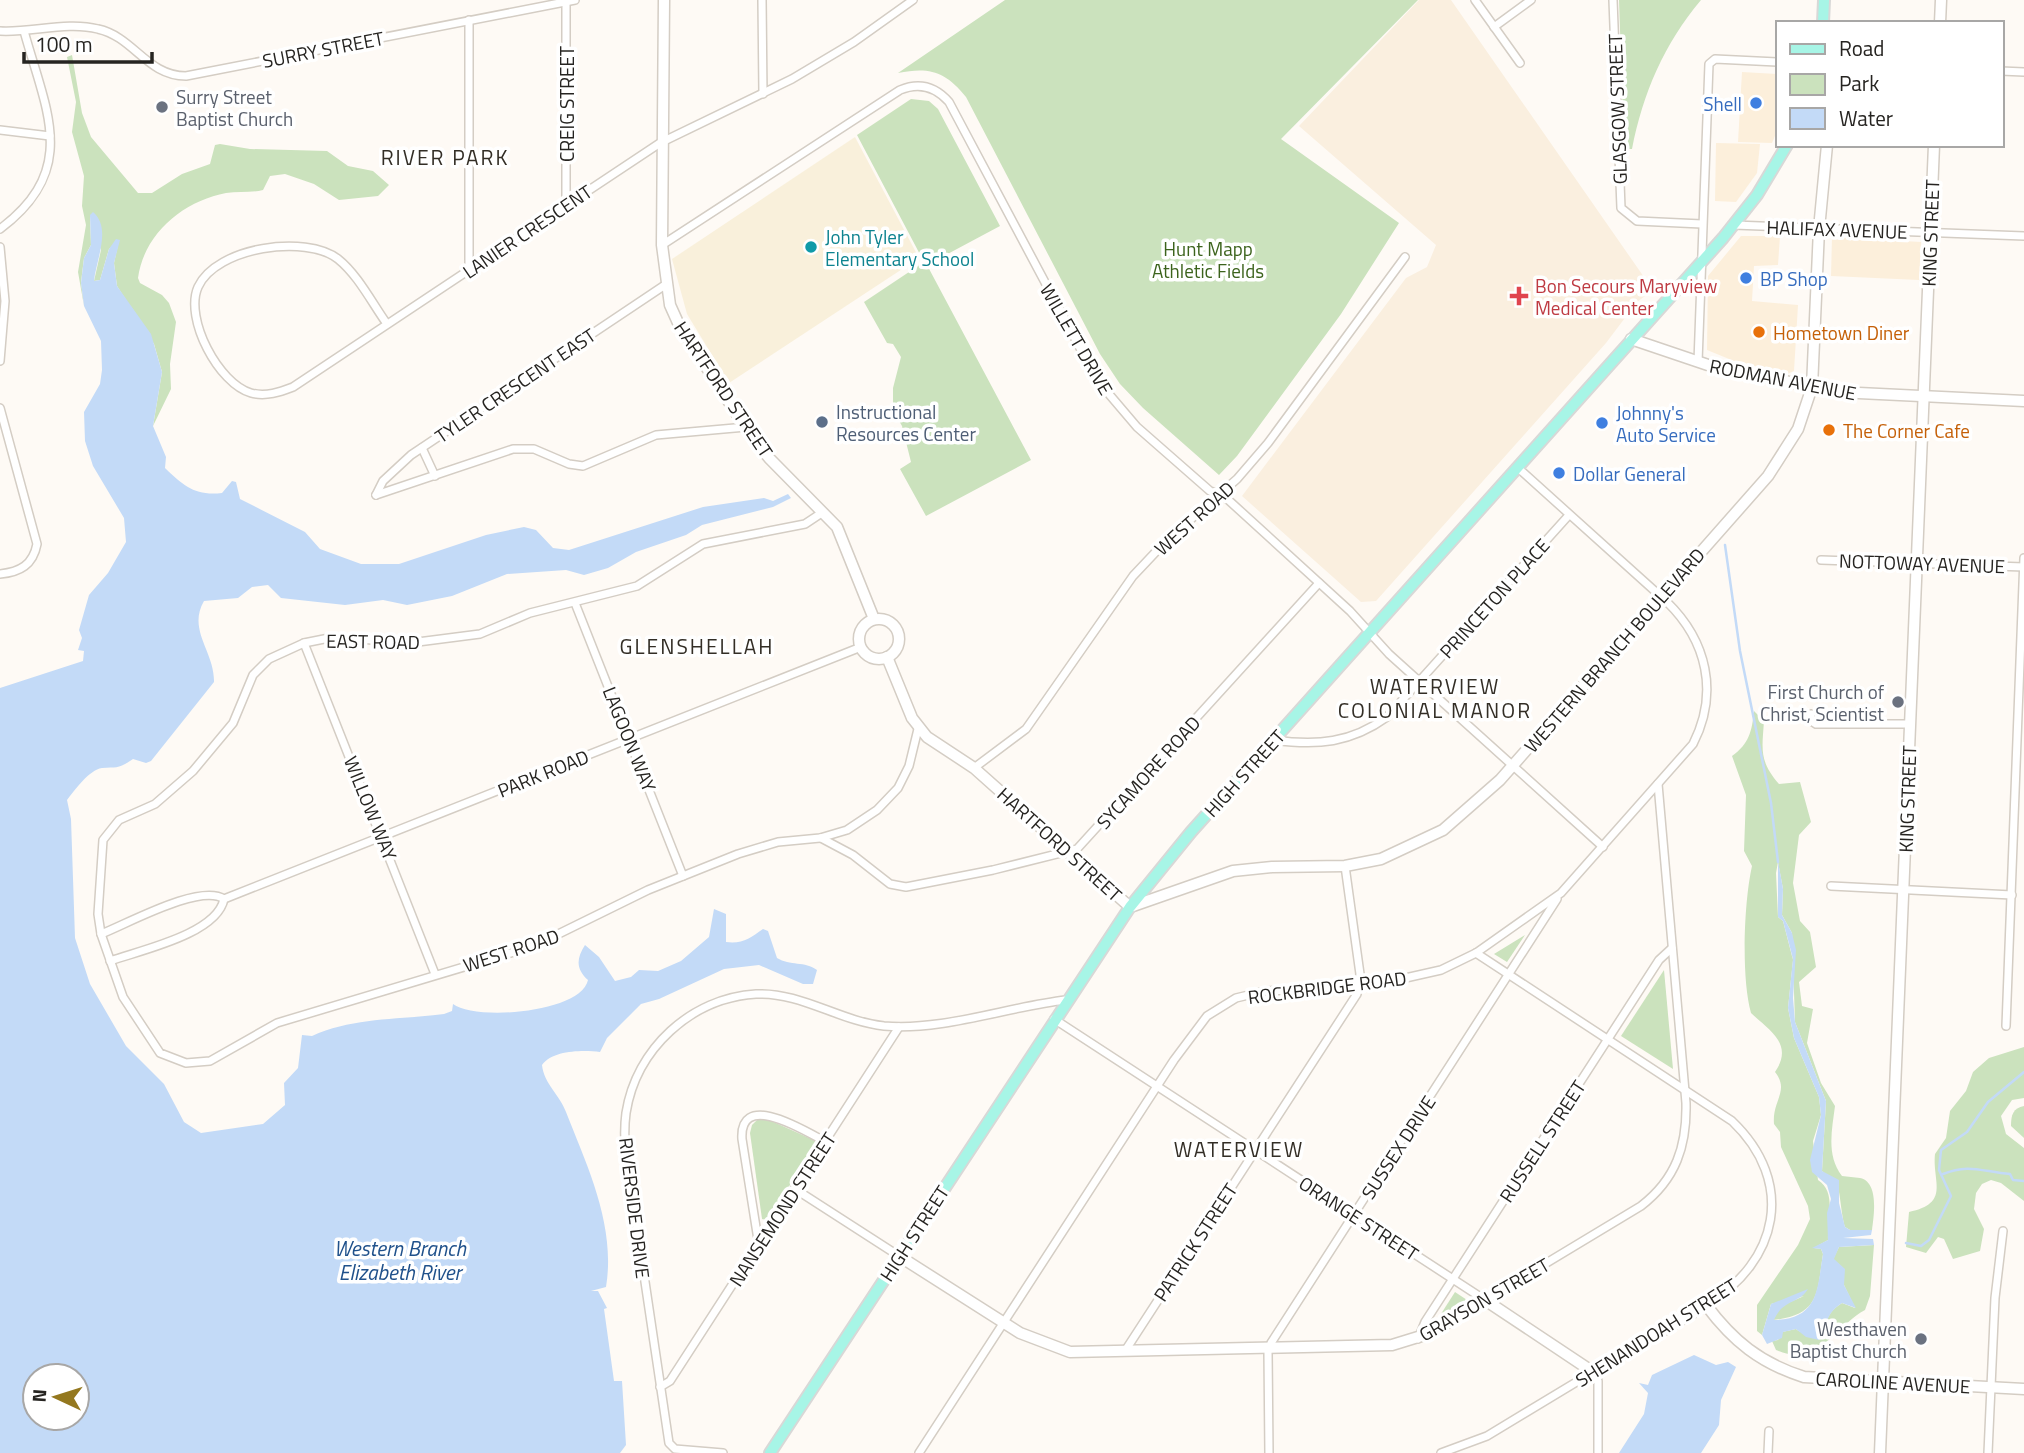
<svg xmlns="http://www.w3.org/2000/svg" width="2024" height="1453" font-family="'Titillium Web',sans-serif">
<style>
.commercial{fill:#fcefdb}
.built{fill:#faefdf}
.education{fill:#f9f0db}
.green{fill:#cbe2bd}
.water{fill:#c3daf7;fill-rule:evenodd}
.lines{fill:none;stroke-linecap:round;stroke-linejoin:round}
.stream{stroke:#c3daf7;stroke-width:2.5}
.street-casing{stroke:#d4cdc4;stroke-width:10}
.secondary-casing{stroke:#d4cdc4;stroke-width:13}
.primary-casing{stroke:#d8d8d7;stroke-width:14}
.street{stroke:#fff;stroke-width:7}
.secondary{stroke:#fff;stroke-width:10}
.primary{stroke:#a7f5e6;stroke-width:10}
.shop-dot{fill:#3f7fe0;stroke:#fff;stroke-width:2.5}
.worship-dot{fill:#6b7280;stroke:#fff;stroke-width:2.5}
.culture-dot{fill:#0f9aa8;stroke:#fff;stroke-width:2.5}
.health-dot{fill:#e0444e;stroke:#fff;stroke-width:2.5}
.food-dot{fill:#e8710a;stroke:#fff;stroke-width:2.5}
.service-dot{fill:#5c6f8a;stroke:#fff;stroke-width:2.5}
.labels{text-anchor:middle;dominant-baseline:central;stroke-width:7;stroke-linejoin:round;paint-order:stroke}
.street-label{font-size:19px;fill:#262421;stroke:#fff}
.worship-label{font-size:19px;fill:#5b616d;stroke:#fff;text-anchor:end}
.shop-label{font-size:19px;fill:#366cbe;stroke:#fff;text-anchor:start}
.culture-label{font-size:19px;fill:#0d838f;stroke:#fff;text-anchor:start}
.park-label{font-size:19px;fill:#3c631c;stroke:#fff}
.health-label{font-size:19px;fill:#be3a42;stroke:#fff;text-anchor:start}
.food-label{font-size:19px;fill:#c56008;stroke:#fff;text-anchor:start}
.service-label{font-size:19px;fill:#4e5e75;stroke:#fff;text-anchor:start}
.neighbourhood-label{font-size:21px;letter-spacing:2px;fill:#332e26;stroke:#fff}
.water-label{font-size:21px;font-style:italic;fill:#20518b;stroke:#fff}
</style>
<rect width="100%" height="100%" fill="#fefaf5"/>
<!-- commercial -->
<g class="commercial">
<path d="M1742 72 1777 74V131L1772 143 1738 142Z"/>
<path d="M1716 143 1760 144 1757 173 1736 202 1715 201Z"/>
<path d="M1741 236H1780L1778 265 1754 266 1752 301 1798 305 1794 371 1787 374 1734 361 1707 350 1708 276Z"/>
<path d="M1832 237 1921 242 1919 280 1831 276Z"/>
</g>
<!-- built -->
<path class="built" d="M1419 0H1451L1653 290 1637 302 1606 343 1376 601 1361 602 1242 496 1406 278 1427 267 1436 245 1299 126Z"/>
<!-- education -->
<path class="education" d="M855 137 919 258 729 383 687 314 672 259Z"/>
<!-- green -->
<g class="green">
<path d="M1005 0H1418L1281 139 1399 223 1341 314 1237 456 1219 475 1143 408 1120 384 1100 354 966 97C945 71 929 67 898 73Z"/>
<path d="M1619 0H1701C1664 44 1643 93 1632 149H1624Z"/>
<path d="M72 55 82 113 91 137 138 193H152L182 174 210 164 215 145 220 144 250 149 327 151 348 166 373 171 389 185 378 196 339 200 314 184 285 174 270 176 263 190C252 193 238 191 226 193 184 201 144 233 138 278L140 283 162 295 169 303 176 322 170 364 171 389 153 426 162 372 154 344 117 286 114 263 119 240 109 249 100 280 94 281 101 250 90 215 91 245 84 258 81 282 84 306 78 272 86 225 82 206 84 176 72 132 76 102 67 57Z"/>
<path d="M911 99 929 101 938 109 1000 226 927 265 1031 460 926 516 900 469 911 462 902 426 893 410V388L901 357 893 344 887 343 864 302 924 262 857 135Z"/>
<path d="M1754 711 1764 721C1762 750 1759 761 1779 784L1800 782 1811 822 1799 835 1793 883 1800 921 1810 932 1816 967 1799 982 1802 1006 1813 1009 1807 1043 1821 1083 1835 1106C1832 1130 1826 1155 1842 1176 1848 1177 1854 1177 1860 1178 1879 1182 1874 1215 1872 1230H1850L1845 1227C1841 1215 1840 1187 1836 1181 1832 1176 1827 1177 1822 1171L1826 1101 1795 1022 1792 933 1782 915 1783 889 1778 862 1776 873 1778 917 1783 921 1793 960 1788 1008 1794 1038 1819 1097 1821 1115 1813 1141 1818 1180C1837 1192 1827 1219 1828 1240L1814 1248 1821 1249 1823 1254C1817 1293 1820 1315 1773 1320L1781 1306 1804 1296 1771 1304 1762 1335 1757 1331V1305L1798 1245 1810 1219 1808 1206 1781 1147 1780 1132 1774 1124C1772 1100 1790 1091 1775 1072 1794 1044 1770 1031 1751 1013 1741 977 1744 902 1752 866L1744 851 1746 795 1732 756C1749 744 1752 731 1754 711Z"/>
<path d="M1525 935 1507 962 1494 954Z"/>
<path d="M1664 970 1673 1069 1621 1036Z"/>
<path d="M2024 1047V1098L2012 1100 2001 1116 2006 1134 2024 1148V1201L2001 1183 1991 1180 1982 1184 1976 1193 1974 1209 1984 1229 1980 1251 1953 1259 1944 1239 1938 1237 1926 1253 1906 1247 1909 1212C1951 1203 1932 1182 1935 1154L1946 1138 1950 1111 1966 1091 1973 1072 1989 1058Z"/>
<path d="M2024 1106V1138L2011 1126C2011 1115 2013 1108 2024 1106Z"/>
<path d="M758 1119H767L818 1142 767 1220 762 1219 750 1133 752 1125Z"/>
<path d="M1874 1245 1870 1296 1865 1310C1836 1325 1818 1369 1776 1350L1772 1341 1778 1340 1782 1332 1796 1329C1803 1335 1818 1336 1826 1331 1825 1318 1831 1310 1842 1303L1855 1308 1844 1285V1269L1833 1259 1839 1247Z"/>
<path d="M1455 1292 1467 1300 1439 1317Z"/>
</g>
<!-- water -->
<g class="water">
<path d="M93 212C112 228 96 260 94 281L100 280 109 249 116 239 120 240 114 263 117 286 151 334 162 372 153 426 166 457 165 468C184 486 195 496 222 493L232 481 236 482 240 499 305 532 320 549 361 564H399L486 535 524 527 536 530 553 548 569 550 703 507 764 498 773 501 788 494 791 498 773 507 702 525 686 535 636 552 608 568 584 575 566 570 507 574 452 596 407 605 383 600 345 605 281 598 268 585 252 587 238 598 204 601C187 630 215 652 214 682L151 761 146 763 133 759C119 769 117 767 102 768 89 770 75 790 67 800L71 819 75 938 90 984 126 1046 164 1084 184 1122 201 1133 263 1124 285 1105 284 1083 298 1068 302 1035 312 1036C354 1017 398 1020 444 1014L452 1011 453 1004C475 1021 581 1013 588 980 576 969 576 959 585 945L599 957 615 981 631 977 639 970 658 971 681 961 709 937 714 909 726 914V942C743 944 750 938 763 929L768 931 777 958C790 966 805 961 817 970L813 984H803L759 965 724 969 659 999 641 1004 607 1038 600 1052C583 1050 553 1050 542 1065 544 1084 560 1095 566 1112 588 1168 616 1226 606 1287L591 1291H598L607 1308 604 1309 614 1381H622L626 1445 620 1453H0V688L83 661 84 651 78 650 82 638 79 630 89 595 108 573 126 542 124 518 93 466 85 441 84 412 100 384 102 370 101 341 84 306 81 283 84 258 91 245 90 215ZM35 1376H77V1418H35Z"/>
<path d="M1778 861 1783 889 1782 915 1792 933 1796 950 1793 998 1795 1022 1826 1101 1822 1171 1839 1180V1203L1845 1227 1850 1230H1872L1871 1235 1843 1238 1873 1239 1874 1245 1839 1247 1834 1259 1845 1269 1844 1285 1856 1308 1842 1303C1833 1309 1828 1315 1826 1325L1831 1328 1830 1331 1821 1334 1819 1340 1806 1337 1796 1329 1783 1332 1782 1338 1767 1344 1762 1335 1771 1304 1808 1289C1799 1304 1783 1299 1774 1320 1819 1319 1817 1289 1823 1254L1821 1249 1812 1248 1828 1240 1827 1213 1831 1199 1827 1185 1812 1172 1810 1160 1821 1115 1819 1097 1794 1038 1788 1008 1793 959 1783 921 1778 917Z"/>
<path d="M1694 1355 1716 1365 1728 1362 1736 1367 1721 1400 1719 1425 1701 1453H1619L1644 1414 1648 1393 1639 1383 1648 1385 1652 1375Z"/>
</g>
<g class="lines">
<!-- stream -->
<g class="stream">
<path d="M1725 545 1740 651 1771 803 1778 862"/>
<path d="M1943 1174C1969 1163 1983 1172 2010 1174L2013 1180 2024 1181"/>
<path d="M1906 1243 1921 1246 1929 1240 1951 1196 1939 1170 1941 1150 1967 1132 1988 1102 2024 1072"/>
</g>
<defs>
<g id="street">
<path d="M762 0 763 94"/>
<path d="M1475 0 1520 63"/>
<path d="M1613 0 1621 208 1637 221 1702 224"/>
<path d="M566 2V205"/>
<path d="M1494 27 1531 0"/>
<path d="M0 31C31 33 67 21 98 29 134 37 147 76 186 76L575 0"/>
<path d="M2001 71 2024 72"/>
<path d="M0 130 50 136"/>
<path d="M1734 225 2024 236"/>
<path d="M0 229C80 169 46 111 24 31"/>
<path d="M662 245 900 90C919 82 935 86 949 102L1097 380 1137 427 1210 491 1224 496 1350 611 1389 654 1603 847"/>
<path d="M0 247 5 301 0 361"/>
<path d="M469 270V20"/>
<path d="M387 324C372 303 358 275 338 259 306 234 216 247 198 287 184 319 219 384 251 393 266 397 280 392 293 387L660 143 792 79 854 42 913 0"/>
<path d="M1698 362 1709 64 1715 59 1777 62"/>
<path d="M0 408 37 544C33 565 20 572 0 574"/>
<path d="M422 448 435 476"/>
<path d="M376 495 513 449H534L569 464 583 466 656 435 746 427"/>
<path d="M376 495 383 481 411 455 665 285"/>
<path d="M823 512 805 524 703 544 637 586 530 613 480 634 410 643 334 637 304 643 269 659 253 675 233 723 193 771 155 804 119 820 103 840 98 914 101 934 123 997 160 1053 186 1063 210 1061 277 1023 534 946 648 890 738 854 778 842 820 838 847 830 877 810 898 788 909 766 918 729"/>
<path d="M1821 560 2024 567"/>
<path d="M575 603 683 876"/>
<path d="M304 643 435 974"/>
<path d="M1811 714 1810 720 1816 724H1910"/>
<path d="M1274 740C1317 746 1351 743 1387 717L1569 515"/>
<path d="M974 768 1026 729 1133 576 1167 540 1237 479 1268 443 1405 257"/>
<path d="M821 838 853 855 890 884 906 887 993 870 1077 849 1319 583"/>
<path d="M1831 886 2012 895"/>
<path d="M101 934C127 924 200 883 224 899L861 647"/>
<path d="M1476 953 1732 1121C1796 1182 1779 1262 1706 1305"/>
<path d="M110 961C141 950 217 934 224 899"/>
<path d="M1054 1019 1485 1300 1641 1206C1676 1179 1687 1146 1686 1103L1658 784"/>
<path d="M2006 1026 2024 558"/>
<path d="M795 1189 899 1256"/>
<path d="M759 1246 742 1139C739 1089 807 1132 826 1142"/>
<path d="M1418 1339 1425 1322 1659 960 1672 948"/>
<path d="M1125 1351 1357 994 1360 974 1345 866"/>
<path d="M660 1387 670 1381 899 1027"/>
<path d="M723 1453 675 1449 669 1443C658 1372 648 1300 637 1228 632 1192 621 1150 626 1113 636 1049 691 998 756 994 801 992 839 1021 884 1026 944 1031 1006 1007 1066 1000"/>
<path d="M919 1453 1174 1060 1207 1016 1236 998 1265 991 1342 989 1401 979 1441 970 1476 953 1561 893 1693 744C1719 693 1707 641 1667 602L1517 467"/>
<path d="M1269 1453 1268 1352 1271 1343 1557 899"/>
<path d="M1441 1453 1487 1436 1593 1372 1598 1381V1453"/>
<path d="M1768 1453 1769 1431"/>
<path d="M1988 1453 1995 1298 2003 1231"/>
</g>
<g id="secondary">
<path d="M664 0 662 245 670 305 679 325 751 436 770 459 837 527 874 619"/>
<path d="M1940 23 1941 0"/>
<path d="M1631 339 1708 365 1838 392 2024 401"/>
<circle cx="879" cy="639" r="20"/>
<path d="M887 657 912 718 927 737 974 768 1130 907 1233 871 1272 867 1345 866 1381 859 1443 830 1500 780 1768 476 1798 429 1812 387 1819 229 1827 145"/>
<path d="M899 1256 1020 1333 1070 1352 1392 1345 1431 1333 1485 1300 1593 1372 1706 1305C1733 1341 1760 1363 1804 1377L2024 1389"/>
<path d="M1880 1453 1934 145"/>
</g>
<g id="primary">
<path d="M1823 23 1824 0"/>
<path d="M770 1453 1130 907 1191 832 1723 238 1757 195 1787 145"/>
</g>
</defs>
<!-- street casing -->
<use href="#street" class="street-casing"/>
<!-- secondary casing -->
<use href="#secondary" class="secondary-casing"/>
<!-- primary casing -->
<use href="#primary" class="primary-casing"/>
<!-- street -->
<use href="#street" class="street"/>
<!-- secondary -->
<use href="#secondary" class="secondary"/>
<!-- primary -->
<use href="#primary" class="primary"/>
</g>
<!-- markers -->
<g class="shop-dot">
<circle cx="1756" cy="103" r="7"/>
<circle cx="1746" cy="278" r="7"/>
<circle cx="1602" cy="423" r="7"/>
<circle cx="1559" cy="473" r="7"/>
</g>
<g class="worship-dot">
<circle cx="162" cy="107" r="7"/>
<circle cx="1898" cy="702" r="7"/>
<circle cx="1921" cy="1339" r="7"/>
</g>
<circle class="culture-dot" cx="811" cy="247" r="7"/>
<path class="health-dot" d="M1515.5 285.5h7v7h7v7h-7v7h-7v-7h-7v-7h7z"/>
<g class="food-dot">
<circle cx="1759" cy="332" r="7"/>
<circle cx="1829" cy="430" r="7"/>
</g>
<circle class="service-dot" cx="822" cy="422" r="7"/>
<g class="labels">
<!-- street labels -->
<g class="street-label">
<text transform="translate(323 49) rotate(-11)">SURRY STREET</text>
<text transform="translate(566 104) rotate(-90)">CREIG STREET</text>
<text transform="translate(1617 109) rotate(-92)">GLASGOW STREET</text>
<text transform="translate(1837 229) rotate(2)">HALIFAX AVENUE</text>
<text transform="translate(527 231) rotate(-34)">LANIER CRESCENT</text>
<text transform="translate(1930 233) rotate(-88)">KING STREET</text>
<text transform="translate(1077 339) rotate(60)">WILLETT DRIVE</text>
<text transform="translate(1783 379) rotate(11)">RODMAN AVENUE</text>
<text transform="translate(515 385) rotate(-34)">TYLER CRESCENT EAST</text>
<text transform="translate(724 389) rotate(56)">HARTFORD STREET</text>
<text transform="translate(1194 518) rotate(-42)">WEST ROAD</text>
<text transform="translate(1922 563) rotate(2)">NOTTOWAY AVENUE</text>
<text transform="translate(1494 598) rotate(-48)">PRINCETON PLACE</text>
<text transform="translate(373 641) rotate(1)">EAST ROAD</text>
<text transform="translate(1614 650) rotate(-49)">WESTERN BRANCH BOULEVARD</text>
<text transform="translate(630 739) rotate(68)">LAGOON WAY</text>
<text transform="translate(1148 772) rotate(-48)">SYCAMORE ROAD</text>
<text transform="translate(543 773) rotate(-22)">PARK ROAD</text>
<text transform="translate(1244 773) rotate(-48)">HIGH STREET</text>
<text transform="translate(1907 799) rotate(-88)">KING STREET</text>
<text transform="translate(371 808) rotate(68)">WILLOW WAY</text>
<text transform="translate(1060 844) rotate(42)">HARTFORD STREET</text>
<text transform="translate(511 950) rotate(-18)">WEST ROAD</text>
<text transform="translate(1327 987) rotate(-7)">ROCKBRIDGE ROAD</text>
<text transform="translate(1542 1141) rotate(-57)">RUSSELL STREET</text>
<text transform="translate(1398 1147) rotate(-57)">SUSSEX DRIVE</text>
<text transform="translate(635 1208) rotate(83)">RIVERSIDE DRIVE</text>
<text transform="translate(782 1209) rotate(-57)">NANSEMOND STREET</text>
<text transform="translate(1359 1218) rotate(33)">ORANGE STREET</text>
<text transform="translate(914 1233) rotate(-57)">HIGH STREET</text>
<text transform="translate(1195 1242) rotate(-57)">PATRICK STREET</text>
<text transform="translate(1484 1299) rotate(-30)">GRAYSON STREET</text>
<text transform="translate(1656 1332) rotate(-32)">SHENANDOAH STREET</text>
<text transform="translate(1893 1382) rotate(3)">CAROLINE AVENUE</text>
</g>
<!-- worship labels -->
<g class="worship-label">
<text x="176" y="96" text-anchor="start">Surry Street<tspan x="176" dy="22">Baptist Church</tspan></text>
<text x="1884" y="691">First Church of<tspan x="1884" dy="22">Christ, Scientist</tspan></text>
<text x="1907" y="1328">Westhaven<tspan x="1907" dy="22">Baptist Church</tspan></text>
</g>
<!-- shop labels -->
<g class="shop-label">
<text x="1742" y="103" text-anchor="end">Shell</text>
<text x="1760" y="278">BP Shop</text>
<text x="1616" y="412">Johnny's<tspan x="1616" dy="22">Auto Service</tspan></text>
<text x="1573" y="473">Dollar General</text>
</g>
<!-- culture labels -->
<g class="culture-label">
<text x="825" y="236">John Tyler<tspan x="825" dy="22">Elementary School</tspan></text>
</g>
<!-- park labels -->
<g class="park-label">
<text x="1208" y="248">Hunt Mapp<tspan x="1208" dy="22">Athletic Fields</tspan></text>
</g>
<!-- health labels -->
<g class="health-label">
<text x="1535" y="285">Bon Secours Maryview<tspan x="1535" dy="22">Medical Center</tspan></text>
</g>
<!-- food labels -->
<g class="food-label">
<text x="1773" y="332">Hometown Diner</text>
<text x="1843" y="430">The Corner Cafe</text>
</g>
<!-- service labels -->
<g class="service-label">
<text x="836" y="411">Instructional<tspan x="836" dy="22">Resources Center</tspan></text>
</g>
<!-- neighbourhood labels -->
<g class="neighbourhood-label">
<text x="445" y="157">RIVER PARK</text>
<text x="697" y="646">GLENSHELLAH</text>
<text x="1435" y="686">WATERVIEW<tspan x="1435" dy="24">COLONIAL MANOR</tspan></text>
<text x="1239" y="1149">WATERVIEW</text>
</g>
<!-- water labels -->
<g class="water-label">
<text x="400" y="1248">Western Branch<tspan x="400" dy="24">Elizabeth River</tspan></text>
</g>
</g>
<!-- legend -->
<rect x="1776" y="21" width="228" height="126" fill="#ffffff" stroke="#a8a7a6" stroke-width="2"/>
<rect x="1790" y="44" width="35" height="10" fill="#a7f5e6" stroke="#a8a7a6" stroke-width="2"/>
<text x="1839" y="56" font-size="21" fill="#262421">Road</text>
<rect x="1790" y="74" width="35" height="21" fill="#cbe2bd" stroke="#a8a7a6" stroke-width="2"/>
<text x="1839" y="91" font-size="21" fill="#262421">Park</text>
<rect x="1790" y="108" width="35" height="21" fill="#c3daf7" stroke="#a8a7a6" stroke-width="2"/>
<text x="1839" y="126" font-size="21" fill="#262421">Water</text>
<!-- north arrow -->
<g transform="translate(56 1397) rotate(274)"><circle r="33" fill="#ffffff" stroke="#a8a7a6" stroke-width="2"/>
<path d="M0-5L12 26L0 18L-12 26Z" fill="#94781f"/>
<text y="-10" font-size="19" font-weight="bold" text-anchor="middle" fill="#262421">N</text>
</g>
<!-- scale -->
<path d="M24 52v10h128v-10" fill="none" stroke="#262421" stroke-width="3.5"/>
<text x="35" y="52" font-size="21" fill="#262421" stroke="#ffffff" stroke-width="5" paint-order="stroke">100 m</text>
</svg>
